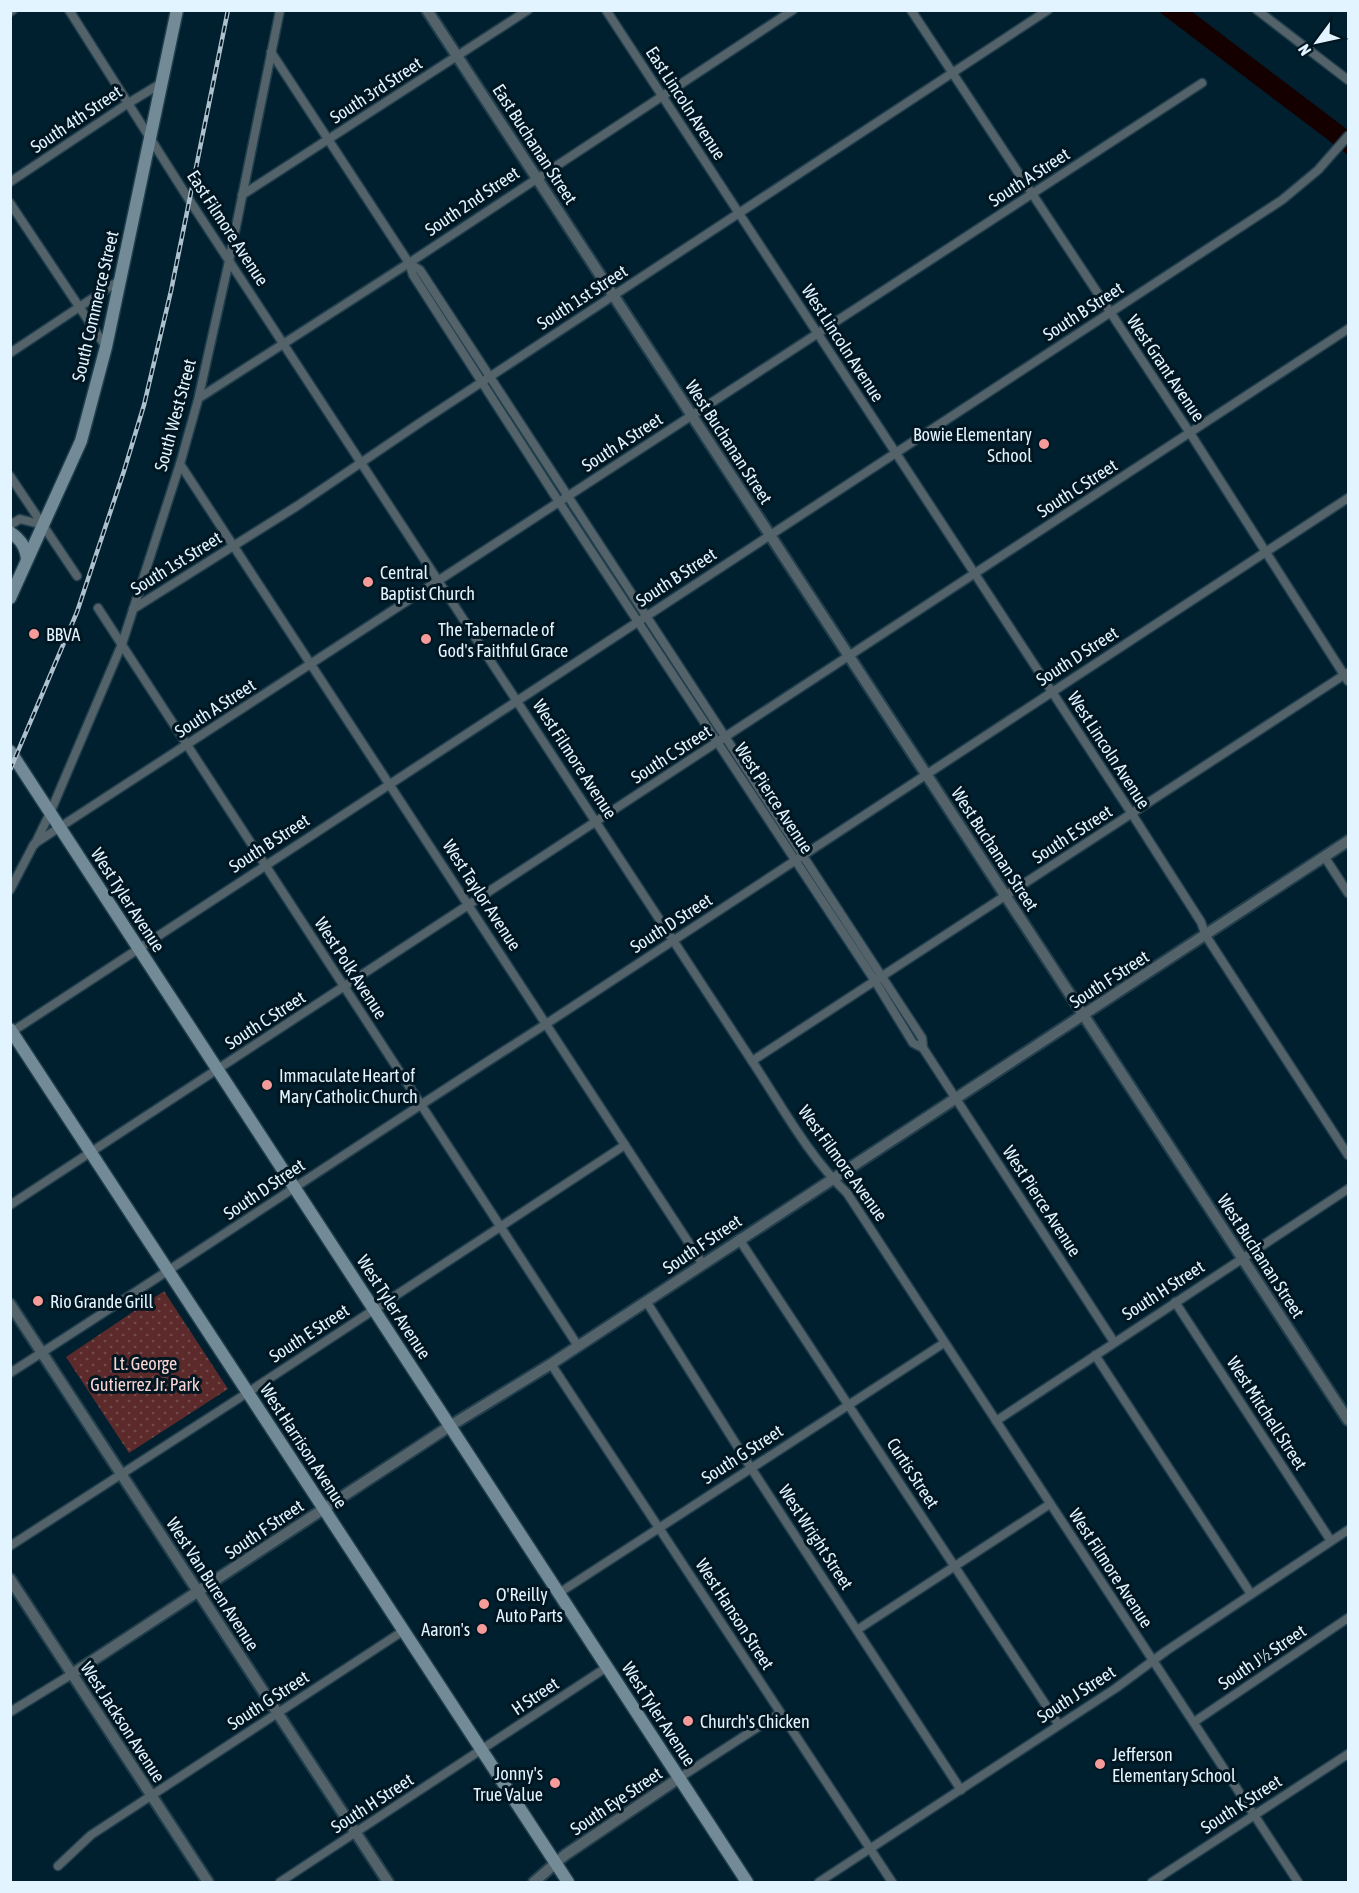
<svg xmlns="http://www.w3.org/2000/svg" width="1359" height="1893" font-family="'Asap Condensed',sans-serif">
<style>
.park{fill:url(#park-dots)}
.water{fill:#150000}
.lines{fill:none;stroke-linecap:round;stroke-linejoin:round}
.minor-casing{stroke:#203e4c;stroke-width:11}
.tertiary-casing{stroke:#203e4c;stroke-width:14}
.secondary-casing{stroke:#203e4c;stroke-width:15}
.minor{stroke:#54626a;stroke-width:8}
.tertiary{stroke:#54626a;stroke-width:10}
.secondary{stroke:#738a97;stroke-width:12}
.rail-casing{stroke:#acc1cd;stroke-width:4.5}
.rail{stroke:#001621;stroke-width:2;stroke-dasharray:7;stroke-linecap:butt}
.poi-dot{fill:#f59b9a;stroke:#001621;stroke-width:2}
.labels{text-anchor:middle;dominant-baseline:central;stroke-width:6;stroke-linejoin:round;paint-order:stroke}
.street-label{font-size:18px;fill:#e2f4ff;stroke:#001621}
.poi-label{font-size:18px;fill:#e2f4ff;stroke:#001621;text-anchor:start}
.park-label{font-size:18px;fill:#f9d3d1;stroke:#001621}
</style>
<defs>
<pattern id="park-dots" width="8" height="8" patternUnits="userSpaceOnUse" patternTransform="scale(1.5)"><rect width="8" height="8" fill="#5c2a2b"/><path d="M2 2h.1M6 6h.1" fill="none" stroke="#734a4b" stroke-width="1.8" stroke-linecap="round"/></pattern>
</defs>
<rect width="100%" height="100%" fill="#00202f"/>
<!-- park -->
<path class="park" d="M164 1291 228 1389 129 1453 66 1357Z"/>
<!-- water -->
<path class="water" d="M1158 11H1191L1348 130V155Z"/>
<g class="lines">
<defs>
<g id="minor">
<path d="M69 10 188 198 752 1061C781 1105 809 1157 847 1193L1298 1882"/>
<path d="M606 10 1132 814 1201 922 1206 936 1348 1155"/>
<path d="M911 10 1190 433 1348 681"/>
<path d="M1257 10 1348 80"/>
<path d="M10 12 13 10"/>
<path d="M271 52 409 263 413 275 559 502 875 981 913 1043 923 1048"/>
<path d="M10 182 127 104 160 84"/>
<path d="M242 195 528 10"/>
<path d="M10 203 106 347"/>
<path d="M409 263 420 270 490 377 922 1038 923 1048 1114 1342"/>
<path d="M10 353 120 280"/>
<path d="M199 398 409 263 793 10"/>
<path d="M180 464 702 1263"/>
<path d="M10 476 77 576"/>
<path d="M10 525 20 519 43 525"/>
<path d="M98 608 578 1346"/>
<path d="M133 609 297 506 424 420 1048 10"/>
<path d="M35 844 50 813 122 644 180 464 198 400 229 261 280 10"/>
<path d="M1324 856 1348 893"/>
<path d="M10 890 34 844 1202 83"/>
<path d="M10 1033 1282 200 1318 170 1348 136"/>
<path d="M752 1061 1347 673"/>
<path d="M10 1205 1348 329"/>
<path d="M739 1239 1059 1725"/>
<path d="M646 1301 751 1468 961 1790"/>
<path d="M1175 1302 1331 1541"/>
<path d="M1095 1355 1251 1594"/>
<path d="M551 1364 892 1882"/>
<path d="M10 1373C190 1258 366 1139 546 1024L1348 498"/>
<path d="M996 1421 1348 1189"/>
<path d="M10 1546 247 1393 625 1145"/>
<path d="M559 1593 944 1343"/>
<path d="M857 1630 1050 1504"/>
<path d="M10 1712 72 1674"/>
<path d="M1194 1722 1348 1618"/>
<path d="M679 1778 780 1713"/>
<path d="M58 1866 91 1835 403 1631"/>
<path d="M280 1882 607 1667"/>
<path d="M819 1882 1116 1688 1166 1651 1348 1530"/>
<path d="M1152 1882 1348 1754"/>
</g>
<g id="tertiary">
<path d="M427 10 1348 1420"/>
<path d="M10 1304 388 1882"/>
<path d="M10 1579 208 1882"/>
<path d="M72 1674 450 1426 551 1364 1348 841"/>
<path d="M534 1882 565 1855 679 1778"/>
</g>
<g id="secondary">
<path d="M10 532C21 540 26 547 27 560"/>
<path d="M10 598 81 441 106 347 177 10"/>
<path d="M10 751 747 1882"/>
<path d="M10 1029 568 1882"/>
</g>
</defs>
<!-- minor casing -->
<use href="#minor" class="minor-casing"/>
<!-- tertiary casing -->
<use href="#tertiary" class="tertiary-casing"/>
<!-- secondary casing -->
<use href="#secondary" class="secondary-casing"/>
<!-- minor -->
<use href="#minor" class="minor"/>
<!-- tertiary -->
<use href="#tertiary" class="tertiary"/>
<!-- secondary -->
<use href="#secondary" class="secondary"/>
<defs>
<path id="rail" d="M10 770 77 612 124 471 144 405 171 291 228 10"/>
</defs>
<!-- rail casing -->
<use href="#rail" class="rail-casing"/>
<!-- rail -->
<use href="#rail" class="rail"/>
</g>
<!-- markers -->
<g class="poi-dot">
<circle cx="1044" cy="444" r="6"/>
<circle cx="368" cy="582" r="6"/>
<circle cx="34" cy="634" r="6"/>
<circle cx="426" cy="639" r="6"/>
<circle cx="267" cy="1085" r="6"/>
<circle cx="38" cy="1301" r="6"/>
<circle cx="484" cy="1604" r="6"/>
<circle cx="482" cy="1629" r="6"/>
<circle cx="688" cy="1721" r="6"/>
<circle cx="1100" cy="1764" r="6"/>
<circle cx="555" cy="1783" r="6"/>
</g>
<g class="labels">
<!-- street labels -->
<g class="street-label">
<text transform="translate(376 90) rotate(-33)">South 3rd Street</text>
<text transform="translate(686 103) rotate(57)">East Lincoln Avenue</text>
<text transform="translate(76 119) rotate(-34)">South 4th Street</text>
<text transform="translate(535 144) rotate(57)">East Buchanan Street</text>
<text transform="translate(1029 177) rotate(-33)">South A Street</text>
<text transform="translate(472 201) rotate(-34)">South 2nd Street</text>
<text transform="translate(228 228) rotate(57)">East Filmore Avenue</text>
<text transform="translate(582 297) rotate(-33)">South 1st Street</text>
<text transform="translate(95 306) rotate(-77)">South Commerce Street</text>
<text transform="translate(1083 311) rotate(-33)">South B Street</text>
<text transform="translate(843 343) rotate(57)">West Lincoln Avenue</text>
<text transform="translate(1166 368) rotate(56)">West Grant Avenue</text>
<text transform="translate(175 415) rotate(-75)">South West Street</text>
<text transform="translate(622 442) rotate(-33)">South A Street</text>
<text transform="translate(729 442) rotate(57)">West Buchanan Street</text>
<text transform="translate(1077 488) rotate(-33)">South C Street</text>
<text transform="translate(176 563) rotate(-32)">South 1st Street</text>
<text transform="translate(676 577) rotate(-33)">South B Street</text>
<text transform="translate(1077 656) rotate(-33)">South D Street</text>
<text transform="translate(215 708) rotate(-33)">South A Street</text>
<text transform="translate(1109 750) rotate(57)">West Lincoln Avenue</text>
<text transform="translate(671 754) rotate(-33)">South C Street</text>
<text transform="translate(575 759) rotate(57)">West Filmore Avenue</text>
<text transform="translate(774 798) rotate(57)">West Pierce Avenue</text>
<text transform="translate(1072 834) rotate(-33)">South E Street</text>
<text transform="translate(269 843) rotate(-33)">South B Street</text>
<text transform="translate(995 849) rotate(57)">West Buchanan Street</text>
<text transform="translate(482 895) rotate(57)">West Taylor Avenue</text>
<text transform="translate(128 900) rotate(57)">West Tyler Avenue</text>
<text transform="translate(671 923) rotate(-33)">South D Street</text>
<text transform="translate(351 968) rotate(57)">West Polk Avenue</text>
<text transform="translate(1109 979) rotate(-33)">South F Street</text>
<text transform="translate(265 1020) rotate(-33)">South C Street</text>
<text transform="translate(843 1163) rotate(54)">West Filmore Avenue</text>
<text transform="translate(264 1189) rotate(-34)">South D Street</text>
<text transform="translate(1042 1201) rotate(57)">West Pierce Avenue</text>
<text transform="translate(702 1244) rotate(-34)">South F Street</text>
<text transform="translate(1261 1256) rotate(57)">West Buchanan Street</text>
<text transform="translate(1163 1290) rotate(-33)">South H Street</text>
<text transform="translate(394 1307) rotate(57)">West Tyler Avenue</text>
<text transform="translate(309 1333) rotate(-33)">South E Street</text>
<text transform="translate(1267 1413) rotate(57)">West Mitchell Street</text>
<text transform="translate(304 1446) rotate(57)">West Harrison Avenue</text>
<text transform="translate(742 1454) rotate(-33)">South G Street</text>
<text transform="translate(913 1473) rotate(57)">Curtis Street</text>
<text transform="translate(264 1529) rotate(-34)">South F Street</text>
<text transform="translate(816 1537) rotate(57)">West Wright Street</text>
<text transform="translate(1111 1568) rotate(57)">West Filmore Avenue</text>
<text transform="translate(213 1584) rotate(57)">West Van Buren Avenue</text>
<text transform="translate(735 1614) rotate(57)">West Hanson Street</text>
<text transform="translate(1262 1657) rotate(-34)">South J½ Street</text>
<text transform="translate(1076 1694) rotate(-33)">South J Street</text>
<text transform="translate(535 1696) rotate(-34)">H Street</text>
<text transform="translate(268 1700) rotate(-33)">South G Street</text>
<text transform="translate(659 1714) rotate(57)">West Tyler Avenue</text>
<text transform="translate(123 1722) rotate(57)">West Jackson Avenue</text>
<text transform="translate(616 1801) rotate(-34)">South Eye Street</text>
<text transform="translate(372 1803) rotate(-33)">South H Street</text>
<text transform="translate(1241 1804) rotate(-33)">South K Street</text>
</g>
<!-- poi labels -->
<g class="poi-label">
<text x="1032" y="434" text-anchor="end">Bowie Elementary<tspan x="1032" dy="21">School</tspan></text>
<text x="380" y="572">Central<tspan x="380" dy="21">Baptist Church</tspan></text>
<text x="438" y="629">The Tabernacle of<tspan x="438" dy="21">God's Faithful Grace</tspan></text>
<text x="46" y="634">BBVA</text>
<text x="279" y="1075">Immaculate Heart of<tspan x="279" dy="21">Mary Catholic Church</tspan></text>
<text x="50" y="1301">Rio Grande Grill</text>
<text x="496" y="1594">O'Reilly<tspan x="496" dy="21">Auto Parts</tspan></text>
<text x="470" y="1629" text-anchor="end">Aaron's</text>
<text x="700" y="1721">Church's Chicken</text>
<text x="1112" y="1754">Jefferson<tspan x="1112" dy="21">Elementary School</tspan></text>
<text x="543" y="1773" text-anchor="end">Jonny's<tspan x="543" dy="21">True Value</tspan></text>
</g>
<!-- park labels -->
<g class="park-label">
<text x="145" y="1363">Lt. George<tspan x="145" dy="21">Gutierrez Jr. Park</tspan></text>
</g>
</g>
<!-- border -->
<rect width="1359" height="1893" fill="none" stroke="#e2f4ff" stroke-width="24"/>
<!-- north arrow -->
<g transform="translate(1317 42) rotate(237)" stroke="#001621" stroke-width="4.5" paint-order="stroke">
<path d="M0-4.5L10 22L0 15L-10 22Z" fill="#e2f4ff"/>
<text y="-9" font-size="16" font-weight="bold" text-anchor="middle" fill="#e2f4ff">N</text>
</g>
</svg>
